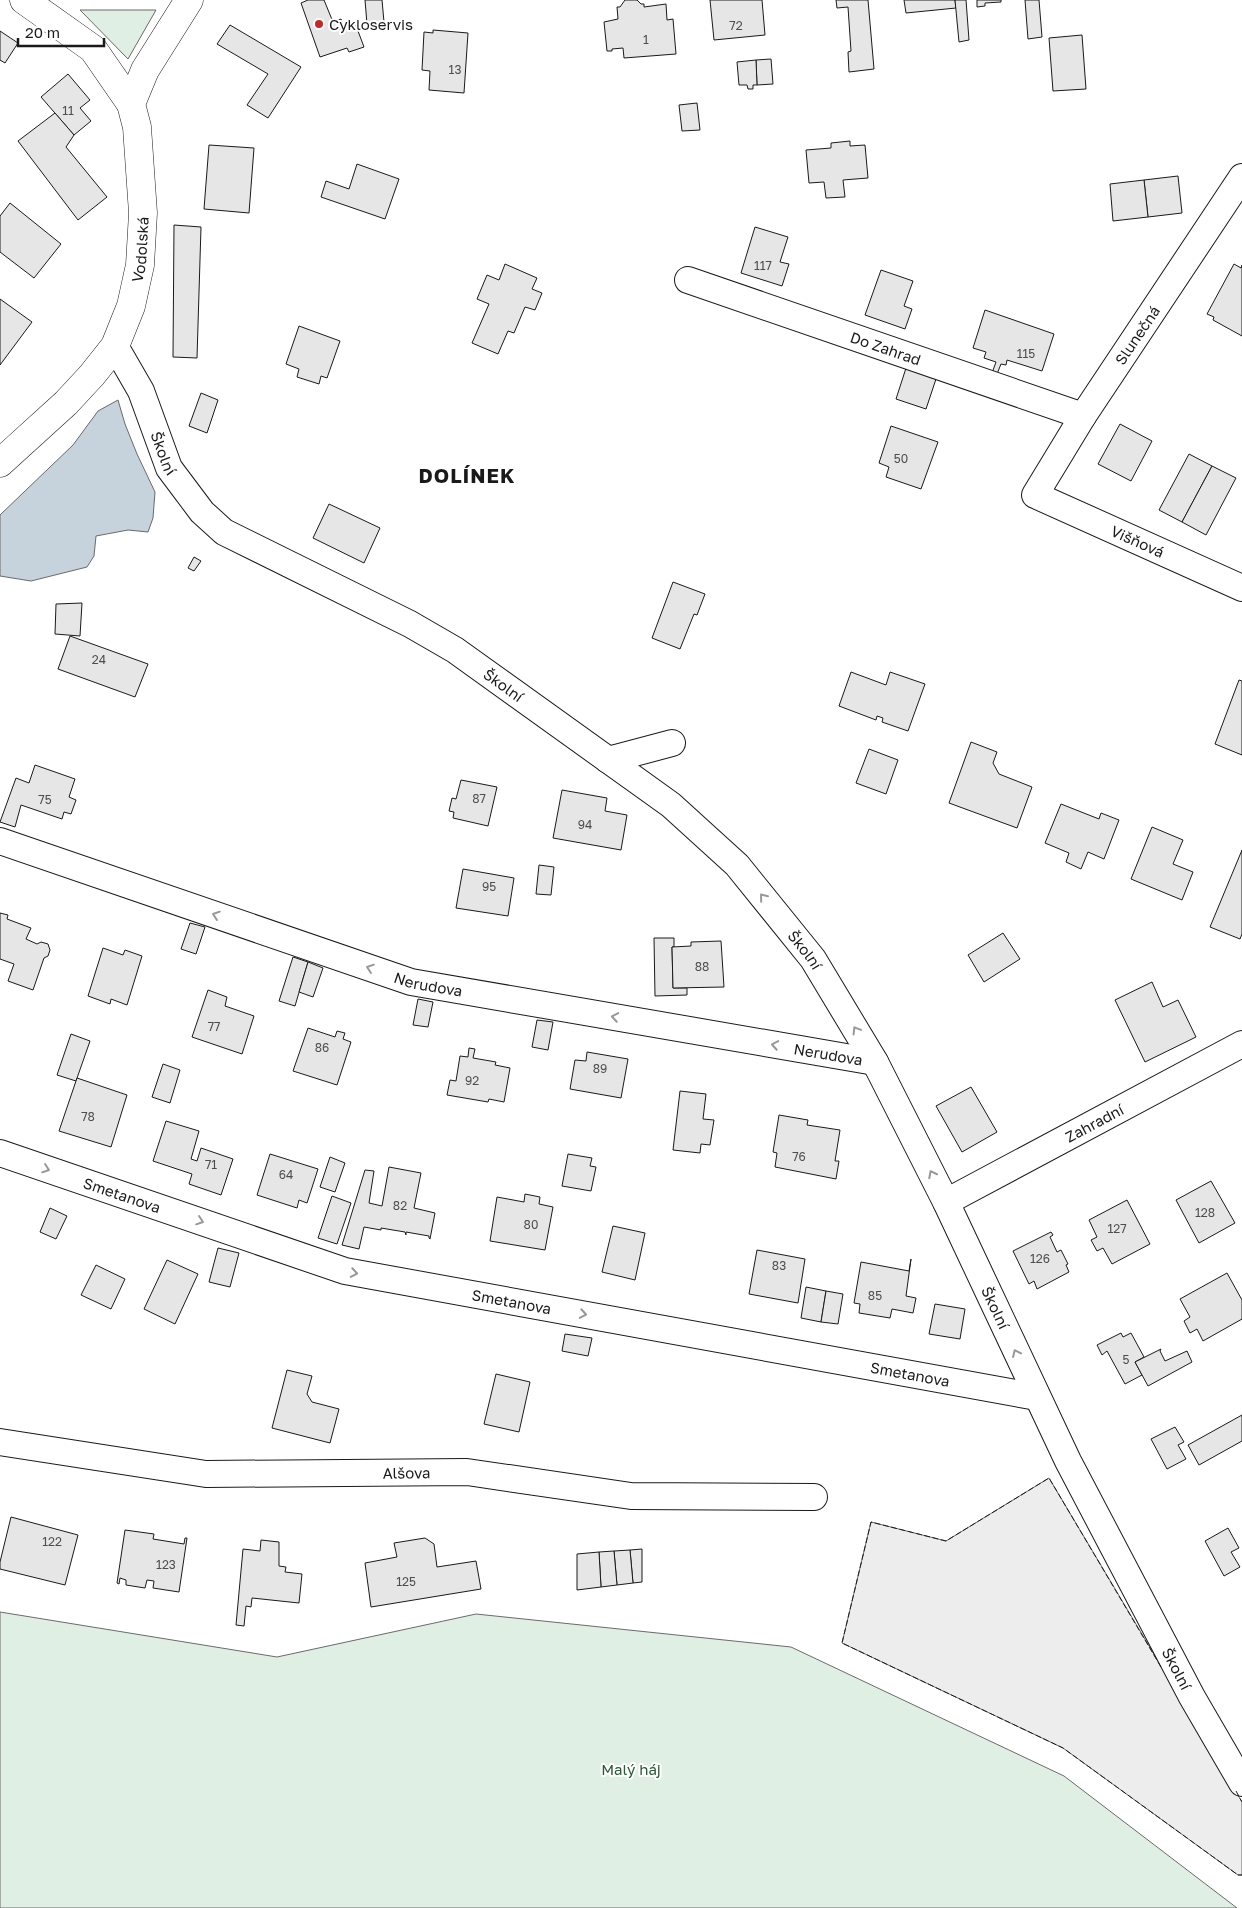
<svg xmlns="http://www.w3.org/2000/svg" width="1242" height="1908" font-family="'Golos Text',sans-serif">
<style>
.green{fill:#e0efe3;stroke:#6a6a6a}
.parking{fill:#ededed;stroke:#6a6a6a}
.water{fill:#c6d2dc;stroke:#6a6a6a}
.building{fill:#e6e6e6;stroke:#1a1a1a}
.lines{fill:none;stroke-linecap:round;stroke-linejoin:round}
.street-casing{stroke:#1a1a1a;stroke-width:28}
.secondary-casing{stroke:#1a1a1a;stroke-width:29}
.street{stroke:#fff;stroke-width:26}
.secondary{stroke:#fff;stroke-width:28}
.fence{stroke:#1a1a1a;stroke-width:1;stroke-dasharray:6 2.5;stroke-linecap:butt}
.oneway{stroke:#989898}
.poi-dot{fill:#c62828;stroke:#fff;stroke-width:2}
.labels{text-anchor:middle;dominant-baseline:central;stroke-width:4;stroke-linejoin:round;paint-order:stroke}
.number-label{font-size:12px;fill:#4d4d4d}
.poi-label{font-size:15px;fill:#1a1a1a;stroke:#fff;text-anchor:start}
.street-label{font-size:15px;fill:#1a1a1a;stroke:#fff}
.park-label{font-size:15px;fill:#2b5a34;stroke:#fff}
.district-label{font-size:20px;font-weight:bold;letter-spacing:1px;fill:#1a1a1a;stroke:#fff}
</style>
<rect width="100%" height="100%" fill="#fff"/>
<!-- green -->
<g class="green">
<path d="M80 10H156L128 59Z"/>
<path d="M0 1612 277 1657 476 1614 791 1647 1064 1776 1237 1908H0Z"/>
</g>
<!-- parking -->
<path class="parking" d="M1049 1478 1242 1802V1875H1238L1063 1748 842 1643 871 1522 946 1541Z"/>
<!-- water -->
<path class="water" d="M118 400 125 424 137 454 155 492 153 518 148 532 128 530 96 536 94 556 87 567 31 581 0 576V515L73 445 98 411Z"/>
<!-- building -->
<g class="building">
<path d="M308 0H324L333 22 341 19 344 27 355 23 364 47 349 52 347 48 320 57 301 3Z"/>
<path d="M365 0H382L384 22 367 24Z"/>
<path d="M625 0H637L641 4H644V7L666 4 667 20 673 19 676 54 624 58 623 48 612 49V51H607L604 22 618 19 617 7H620Z"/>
<path d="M710 0H762L765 35 714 40Z"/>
<path d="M836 0H868L874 69 849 72 848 52 851 51 848 7 837 8Z"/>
<path d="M904 0H955L956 8 906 13Z"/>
<path d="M955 0H966L969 40 959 42Z"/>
<path d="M977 0H1001V2L985 3V6L977 7Z"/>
<path d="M1025 0H1039L1042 37 1028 39Z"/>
<path d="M230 25 301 67 268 118 247 105 268 74 217 44Z"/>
<path d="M433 30 468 33 464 93 429 90 430 71 422 70 424 32 433 33Z"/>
<path d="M0 31 18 43 5 63 0 60Z"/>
<path d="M1082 35 1086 89 1053 91 1049 38Z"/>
<path d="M771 59 773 84 757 85 756 60Z"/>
<path d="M756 60 757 85H753V89H748L747 85H739L737 62Z"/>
<path d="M68 74 90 100 80 108 91 121 74 135 41 97Z"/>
<path d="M697 103 700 130 682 131 679 105Z"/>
<path d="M55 113 74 135 66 147 107 197 78 220 18 141Z"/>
<path d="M850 141V146L865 145 868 178 843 180 845 197 826 198 824 182 809 183 806 150 831 148V143Z"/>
<path d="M209 145 254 148 249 213 204 209Z"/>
<path d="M357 164 399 179 385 219 321 197 326 181 349 189Z"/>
<path d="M1178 176 1182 213 1148 217 1144 180Z"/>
<path d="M1144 180 1148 217 1113 221 1110 184Z"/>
<path d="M10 203 61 244 34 278 0 252V216Z"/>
<path d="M174 225 201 227 197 358 173 357Z"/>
<path d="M755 227 788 237 780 262 789 264 782 286 741 273Z"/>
<path d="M505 264 537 278 532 289 542 293 535 310 525 307 514 333 508 331 498 354 472 343 489 304 477 299 487 275 499 280Z"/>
<path d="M1234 264 1241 268 1242 265V336L1213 320 1214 317 1207 314Z"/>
<path d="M881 270 913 281 904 306 912 309 905 329 865 315Z"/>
<path d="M0 299 32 322 0 365Z"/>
<path d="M985 310 1054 334 1042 371 1007 360 1006 365 1001 364 997 374 992 373 996 362 984 358 986 352 973 348Z"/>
<path d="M299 326 340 341 327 378 321 376 319 384 297 377 299 369 286 364Z"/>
<path d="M907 365 937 376 926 409 896 399Z"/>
<path d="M201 393 218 400 207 433 189 426Z"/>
<path d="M1120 424 1152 441 1131 481 1098 464Z"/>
<path d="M891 426 938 442 921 489 886 477 889 467 879 463Z"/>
<path d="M1189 454 1212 466 1182 522 1159 510Z"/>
<path d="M1212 466 1236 478 1206 535 1182 522Z"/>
<path d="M329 504 380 528 364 563 313 538Z"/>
<path d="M194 557 201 561 194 571 188 568Z"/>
<path d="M673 582 705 594 697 615 694 614 680 649 652 638Z"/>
<path d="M82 603 80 636 55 634 56 604Z"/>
<path d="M70 636 148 664 135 697 58 669Z"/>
<path d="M851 672 886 685 890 672 925 684 908 731 882 722 883 718 877 716 876 720 839 706Z"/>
<path d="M1239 680 1242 681V755L1215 744Z"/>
<path d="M971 742 997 752 993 763 999 774 1032 787 1017 828 949 803Z"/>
<path d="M869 749 898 760 886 794 856 783Z"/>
<path d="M35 765 75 779 69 797 76 800 71 814 64 812 62 819 21 805 15 827 0 822 16 778 29 783Z"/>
<path d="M461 780 497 787 488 826 453 818 454 812 449 811 452 798 456 799Z"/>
<path d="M562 790 607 798 605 811 627 815 621 850 553 838Z"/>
<path d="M1061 804 1099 819 1101 813 1119 820 1104 859 1088 852 1081 869 1066 862 1069 853 1045 843Z"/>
<path d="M1152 827 1183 840 1173 864 1193 872 1182 900 1131 879Z"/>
<path d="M1242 850V934L1240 939 1210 927Z"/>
<path d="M539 865 554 867 551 895 536 894Z"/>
<path d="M463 869 514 878 508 916 456 908Z"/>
<path d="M0 913 8 915 7 919 31 928 26 939 37 944 41 942 48 944 50 950 48 956 44 958 33 990 8 981 14 964 0 959Z"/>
<path d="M190 923 205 927 196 954 181 949Z"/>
<path d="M1003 933 1020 959 984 982 968 955Z"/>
<path d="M654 938H674V947H672L673 988H687V995L655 996Z"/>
<path d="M721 941 724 987 673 988 672 947 691 946V942Z"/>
<path d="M103 948 123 955 125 950 142 956 127 1005 111 999 110 1004 88 996Z"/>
<path d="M293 957 308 962 295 1006 279 1001Z"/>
<path d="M308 962 323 968 313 997 299 992Z"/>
<path d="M1152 982 1163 1007 1178 1000 1196 1037 1145 1062 1115 1000Z"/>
<path d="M208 990 227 997 225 1006 254 1016 242 1054 192 1037Z"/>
<path d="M418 999 433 1002 428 1027 413 1025Z"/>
<path d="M537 1020 553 1022 548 1050 532 1047Z"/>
<path d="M308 1028 335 1037 337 1031 345 1033 343 1039 351 1042 337 1085 293 1071Z"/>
<path d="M71 1034 90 1041 76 1081 57 1075Z"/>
<path d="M469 1048 475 1049 473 1058 496 1062 495 1065 510 1068 504 1102 489 1099 488 1102 447 1095 450 1080 456 1081 460 1056 468 1057Z"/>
<path d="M587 1052 628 1059 621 1098 570 1089 575 1060 586 1061Z"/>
<path d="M163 1064 180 1070 170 1103 152 1097Z"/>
<path d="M77 1078 127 1095 111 1147 59 1131Z"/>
<path d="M971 1087 997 1132 962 1152 936 1106Z"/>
<path d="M680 1091 706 1094 703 1119 714 1120 710 1145 701 1144 700 1153 673 1150Z"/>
<path d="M779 1115 808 1120 807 1125 840 1130 835 1161H839L836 1179 775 1167 777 1153 773 1152Z"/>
<path d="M166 1121 199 1131 191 1159 197 1161 201 1148 233 1159 221 1195 189 1184 192 1174 153 1161Z"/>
<path d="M270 1154 318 1169 307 1203 299 1200 297 1208 257 1195Z"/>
<path d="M568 1154 592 1158 590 1166 596 1167 591 1191 562 1186Z"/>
<path d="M330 1157 345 1163 335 1192 320 1187Z"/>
<path d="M389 1167 421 1173 414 1208 435 1213 430 1239 429 1238V1236L406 1232V1235L405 1232 381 1228V1230L364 1227 359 1249 342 1245 365 1170 374 1171 369 1203 382 1206Z"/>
<path d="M1211 1181 1235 1223 1199 1243 1176 1200Z"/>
<path d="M525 1194 540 1197 539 1204 553 1207 545 1250 490 1241 497 1197 524 1202Z"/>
<path d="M332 1196 351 1203 337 1244 318 1238Z"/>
<path d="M1127 1200 1150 1244 1112 1264 1103 1248 1097 1251 1091 1240 1097 1237 1089 1220Z"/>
<path d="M50 1208 67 1216 56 1239 40 1232Z"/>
<path d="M613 1226 645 1233 635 1280 602 1272Z"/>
<path d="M1051 1232 1053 1235 1050 1237 1057 1252 1061 1250 1068 1264 1066 1265 1069 1272 1037 1289 1034 1281 1029 1284 1013 1251Z"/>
<path d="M218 1248 239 1253 230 1287 209 1282Z"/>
<path d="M757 1250 805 1259 798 1303 749 1294Z"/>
<path d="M911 1259 906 1296 916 1298 913 1313 892 1309 890 1318 859 1313 860 1304 854 1303 861 1262 909 1271Z"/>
<path d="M167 1260 198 1274 175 1324 144 1309Z"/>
<path d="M96 1265 125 1279 111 1309 81 1295Z"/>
<path d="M1227 1273 1242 1300V1319L1203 1341 1197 1329 1190 1333 1184 1321 1190 1317 1180 1299Z"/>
<path d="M806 1287 826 1291 821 1322 801 1318Z"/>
<path d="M826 1291 843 1294 838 1324 821 1322Z"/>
<path d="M935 1304 965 1309 960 1339 929 1334Z"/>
<path d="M1121 1333 1123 1337 1131 1333 1144 1357 1135 1362 1142 1375 1125 1384 1107 1351 1102 1355 1097 1345Z"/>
<path d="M565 1334 592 1338 588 1356 562 1351Z"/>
<path d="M1161 1349 1160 1351 1165 1361 1187 1351 1192 1362 1148 1386 1135 1362Z"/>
<path d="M287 1370 312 1376 307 1394 312 1402 339 1409 330 1443 272 1428Z"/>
<path d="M496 1374 530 1382 519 1432 484 1424Z"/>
<path d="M1242 1415V1441L1199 1465 1188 1445Z"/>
<path d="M1175 1427 1184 1442 1178 1445 1186 1459 1167 1469 1151 1439Z"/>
<path d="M11 1517 78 1535 65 1585 0 1569V1562Z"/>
<path d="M1228 1528 1239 1548 1231 1552 1240 1567 1224 1576 1205 1541Z"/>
<path d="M125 1530 154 1534 153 1539 184 1544 185 1538H187L179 1592 153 1588 154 1581 147 1580 145 1588 126 1585V1580L120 1578 119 1584 117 1583Z"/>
<path d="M425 1538 434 1544 437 1567 476 1561 481 1589 371 1607 365 1563 397 1557 394 1543Z"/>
<path d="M261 1540 279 1542V1566L286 1567 285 1572 302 1574 299 1603 252 1598 251 1607 246 1606 244 1626 236 1625 243 1549 260 1551Z"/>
<path d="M642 1549V1582L633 1583 630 1550Z"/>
<path d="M630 1550 633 1583 617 1585 614 1551Z"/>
<path d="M614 1551 617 1585 601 1587 599 1552Z"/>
<path d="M599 1552 601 1587 577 1590V1554Z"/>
</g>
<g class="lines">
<defs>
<g id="street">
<path id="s1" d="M1242 177 1083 416 1035 495 1242 588"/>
<path id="s2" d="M688 280 1083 416"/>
<path id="s3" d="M115 346 141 391 169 468 202 512 224 532 410 624 455 650 671 805 737 865 813 959 875 1062 946 1202 1068 1461 1192 1697 1242 1783"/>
<path d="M608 760 672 743"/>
<path id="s4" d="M0 841 411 982 875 1062"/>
<path id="s5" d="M0 1153 345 1271 1037 1397"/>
<path id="s6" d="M946 1202 1242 1044"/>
<path id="s7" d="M0 1442 206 1474 467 1472 631 1496 814 1497"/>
</g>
<g id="secondary">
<path d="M24 0 93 49 131 104"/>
<path id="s8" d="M0 463 66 403 92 375 115 346 131 306 140 265 143 213 137 127 131 104 145 70 189 0"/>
</g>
</defs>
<!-- street casing -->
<use href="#street" class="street-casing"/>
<!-- secondary casing -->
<use href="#secondary" class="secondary-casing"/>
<!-- street -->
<use href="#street" class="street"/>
<!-- secondary -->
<use href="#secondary" class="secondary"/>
<!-- fence -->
<g class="fence">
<path d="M1161 1667 1049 1478 946 1541 871 1522 842 1643 1063 1748 1238 1875H1242"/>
<path d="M1236 1791 1242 1802"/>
</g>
</g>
<!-- one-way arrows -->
<defs><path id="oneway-chevron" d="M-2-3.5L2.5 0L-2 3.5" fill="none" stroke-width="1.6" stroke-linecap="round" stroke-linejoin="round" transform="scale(1.25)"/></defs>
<g class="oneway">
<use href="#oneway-chevron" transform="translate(763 897) rotate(-129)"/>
<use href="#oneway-chevron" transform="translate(216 915) rotate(-161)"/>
<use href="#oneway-chevron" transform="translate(370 968) rotate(-161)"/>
<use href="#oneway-chevron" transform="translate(615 1017) rotate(-170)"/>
<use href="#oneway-chevron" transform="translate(856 1030) rotate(-121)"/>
<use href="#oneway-chevron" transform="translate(775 1045) rotate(-170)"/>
<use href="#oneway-chevron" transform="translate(46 1169) rotate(19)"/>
<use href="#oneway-chevron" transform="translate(932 1174) rotate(-117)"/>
<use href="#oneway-chevron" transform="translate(200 1221) rotate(19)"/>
<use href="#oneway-chevron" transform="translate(354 1273) rotate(10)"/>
<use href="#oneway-chevron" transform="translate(583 1314) rotate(10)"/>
<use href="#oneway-chevron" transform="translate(1016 1353) rotate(-115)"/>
</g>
<!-- markers -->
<circle class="poi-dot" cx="319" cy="24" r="5"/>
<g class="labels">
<!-- number labels -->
<g class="number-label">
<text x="736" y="25">72</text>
<text x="646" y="39">1</text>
<text x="455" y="69">13</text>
<text x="68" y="110">11</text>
<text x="763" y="265">117</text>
<text x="1026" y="353">115</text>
<text x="901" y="458">50</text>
<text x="99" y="659">24</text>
<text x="479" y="798">87</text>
<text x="45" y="799">75</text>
<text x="585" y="824">94</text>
<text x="489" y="886">95</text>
<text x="702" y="966">88</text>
<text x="214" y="1026">77</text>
<text x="322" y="1047">86</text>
<text x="600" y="1068">89</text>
<text x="472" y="1080">92</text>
<text x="88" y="1116">78</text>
<text x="799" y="1156">76</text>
<text x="211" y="1164">71</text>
<text x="286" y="1174">64</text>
<text x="400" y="1205">82</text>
<text x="1205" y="1212">128</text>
<text x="531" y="1224">80</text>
<text x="1117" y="1228">127</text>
<text x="1040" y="1258">126</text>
<text x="779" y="1265">83</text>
<text x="875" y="1295">85</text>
<text x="1126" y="1359">5</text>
<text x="52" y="1541">122</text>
<text x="166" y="1564">123</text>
<text x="406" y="1581">125</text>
</g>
<!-- poi labels -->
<g class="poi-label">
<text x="329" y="24">Cykloservis</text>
</g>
<!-- street labels -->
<g class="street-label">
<text stroke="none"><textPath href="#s8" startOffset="265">Vodolská</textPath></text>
<text transform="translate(1137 335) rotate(-56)">Slunečná</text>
<text stroke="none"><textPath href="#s2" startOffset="209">Do Zahrad</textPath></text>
<text stroke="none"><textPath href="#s3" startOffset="118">Školní</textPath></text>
<text stroke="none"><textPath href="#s1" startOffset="492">Višňová</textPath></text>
<text stroke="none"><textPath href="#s3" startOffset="538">Školní</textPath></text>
<text stroke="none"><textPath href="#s3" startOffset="942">Školní</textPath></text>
<text stroke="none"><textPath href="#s4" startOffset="452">Nerudova</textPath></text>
<text stroke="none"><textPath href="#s4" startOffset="858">Nerudova</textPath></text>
<text stroke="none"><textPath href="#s6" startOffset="168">Zahradní</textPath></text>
<text stroke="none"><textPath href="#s5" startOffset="129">Smetanova</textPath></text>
<text stroke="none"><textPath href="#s5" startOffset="534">Smetanova</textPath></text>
<text stroke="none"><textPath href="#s3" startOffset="1348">Školní</textPath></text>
<text stroke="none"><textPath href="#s5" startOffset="939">Smetanova</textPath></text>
<text stroke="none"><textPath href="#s7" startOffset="409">Alšova</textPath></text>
<text stroke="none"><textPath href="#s3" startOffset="1752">Školní</textPath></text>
</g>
<!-- park labels -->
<g class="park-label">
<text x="631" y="1769">Malý háj</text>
</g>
<!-- district labels -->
<g class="district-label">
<text x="467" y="475">DOLÍNEK</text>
</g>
</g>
<!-- scale -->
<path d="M18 38v8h86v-8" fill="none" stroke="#1a1a1a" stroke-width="2.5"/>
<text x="25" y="38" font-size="15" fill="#1a1a1a" stroke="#ffffff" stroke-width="4" paint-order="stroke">20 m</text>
</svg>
